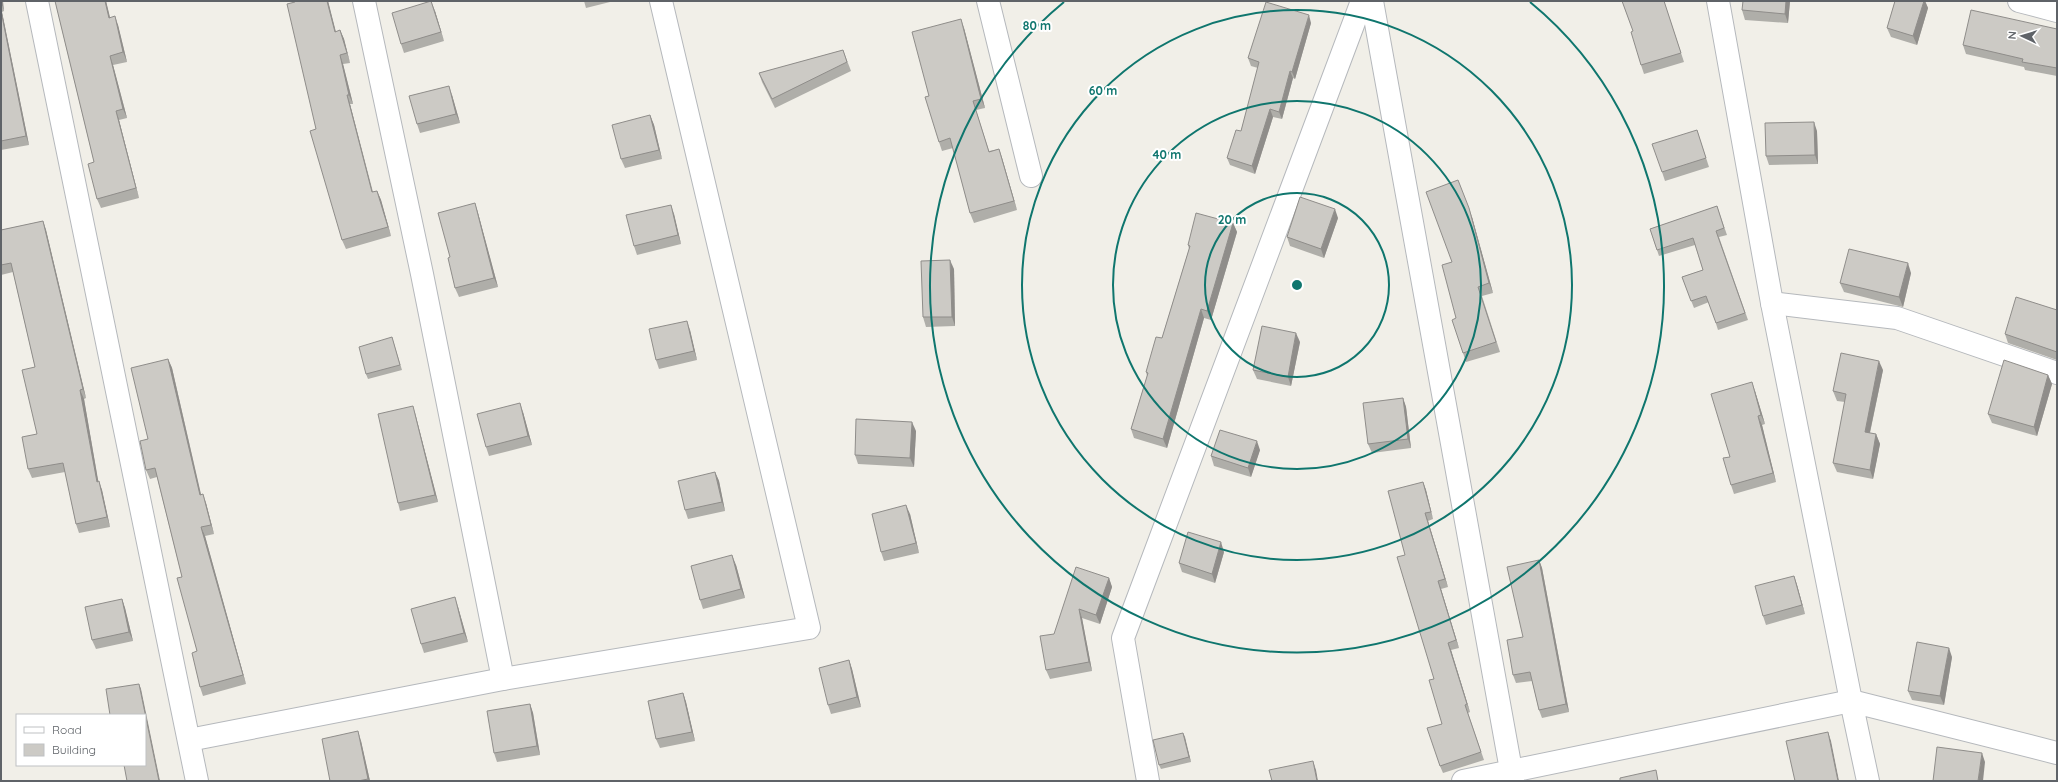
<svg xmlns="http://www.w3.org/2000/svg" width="2058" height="782" font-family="Quicksand,sans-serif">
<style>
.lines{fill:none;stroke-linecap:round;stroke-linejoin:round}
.minor-casing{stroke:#b5b8bc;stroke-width:24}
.minor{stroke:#fff;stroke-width:22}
.wall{fill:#afaea9}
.shaded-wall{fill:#8f8d8a}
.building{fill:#cccac5;stroke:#8f8d8a}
.ring{fill:none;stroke:#0f766e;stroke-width:2}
.centre{fill:#0f766e;stroke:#fff;stroke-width:2}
.ring-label{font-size:12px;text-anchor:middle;font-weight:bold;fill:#0f766e;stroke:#fff;stroke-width:4;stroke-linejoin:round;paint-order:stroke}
</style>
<rect width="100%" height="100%" fill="#f1efe8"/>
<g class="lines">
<defs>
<g id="minor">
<path d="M37 1 197 781"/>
<path d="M364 1 422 274 503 679"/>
<path d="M988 1 1031 176"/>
<path d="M1372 1 1513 781"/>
<path d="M2019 1 2057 11"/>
<path d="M1772 303 1897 318 2057 373"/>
<path d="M189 740 503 679 809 628 661 1"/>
<path d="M1148 781 1123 638 1362 1"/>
<path d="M1463 781 1851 701 1772 303 1718 1"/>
<path d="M1868 781 1851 701 2057 753"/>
</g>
</defs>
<!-- minor casing -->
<use href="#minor" class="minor-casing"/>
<!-- minor -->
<use href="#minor" class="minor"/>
</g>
<!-- wall -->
<g class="wall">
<path d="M1 1 4 11 2 12 29 145 1 150Z"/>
<path d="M55 1H106L110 17 118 25 127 62 113 65 127 118 119 120 139 198 101 208 97 199 94 162Z"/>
<path d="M328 1 336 32 340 30 344 39 350 63 343 64 353 104H350L373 192 377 191 381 200 391 236 346 249 342 240 316 129 295 2Z"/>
<path d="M584 1H614L586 8Z"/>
<path d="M1622 1H1664L1684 62 1644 74 1641 65 1633 31Z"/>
<path d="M1790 1 1788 23 1745 20 1742 10Z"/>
<path d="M1895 1H1925L1928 8 1917 45 1891 37 1887 28Z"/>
<path d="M435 11 444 41 404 53 401 44Z"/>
<path d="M1311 23 1295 79 1293 78 1282 119 1273 117 1255 174 1230 165 1227 158 1241 131 1258 68 1251 66 1248 58Z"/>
<path d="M964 28 985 108 976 110 989 151 999 149 1002 158 1017 210 974 223 970 213 953 148 942 151 939 142Z"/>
<path d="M2057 29V76L2025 70 2024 67 1966 54 1963 45Z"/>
<path d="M843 50 851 71 775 108 762 82 759 73Z"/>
<path d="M452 95 460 123 420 133 417 124Z"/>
<path d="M650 115 654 125 662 159 625 168 621 159Z"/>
<path d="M1697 130 1709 167 1665 181 1662 172Z"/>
<path d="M1817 131 1818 164 1769 165 1766 156Z"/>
<path d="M475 203 478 213 498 287 459 297 455 288 450 257Z"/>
<path d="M1717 206 1727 235 1719 237 1748 320 1718 330 1709 302 1694 308 1682 277 1703 270 1695 245 1659 256 1650 229Z"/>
<path d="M674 214 681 244 637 255 634 246Z"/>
<path d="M1472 217 1493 293 1482 296 1500 352 1466 362 1463 353 1456 318 1452 262Z"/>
<path d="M1338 218 1324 258 1290 246 1287 237Z"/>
<path d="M43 221 46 230 86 398 84 399 98 481 102 490 110 527 79 533 76 524 65 472 32 478 28 469 37 434 35 367 13 272 1 275V230Z"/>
<path d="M1233 223 1237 232 1211 320 1204 318 1167 448 1134 438 1131 429 1147 376 1146 372 1162 338 1189 249 1188 245Z"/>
<path d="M954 269 955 326 926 327 923 317Z"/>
<path d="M1911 273 1903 307 1844 292 1840 283Z"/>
<path d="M2057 310V360L2008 343 2005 334Z"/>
<path d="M690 330 697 360 659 369 656 360Z"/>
<path d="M392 337 402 370 368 379 366 374Z"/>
<path d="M1300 342 1291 386 1257 379 1253 370Z"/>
<path d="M168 359 172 368 201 494 206 503 214 534 205 536 246 684 203 696 200 687 197 651 182 577 157 477 150 479 146 470 148 439Z"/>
<path d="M1883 370 1870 433 1876 434 1880 444 1873 479 1837 472 1833 463 1845 402 1837 401 1833 391Z"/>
<path d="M2048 375 2052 384 2037 436 1992 423 1988 414Z"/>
<path d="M1755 391 1765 424 1762 425 1776 482 1734 494 1731 485 1730 457Z"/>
<path d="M1403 398 1406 407 1411 448 1372 453 1368 444Z"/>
<path d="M523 412 532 445 489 456 486 447Z"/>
<path d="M415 413 438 502 400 511 398 503Z"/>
<path d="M916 431 914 467 858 464 855 455Z"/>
<path d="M1260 450 1251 477 1214 466 1211 456Z"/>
<path d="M715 472 719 481 725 511 688 519 685 510Z"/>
<path d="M1423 482 1426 490 1433 519 1428 521 1448 587 1441 589 1459 648 1451 650 1470 712 1468 713 1484 760 1443 773 1440 766 1442 724 1434 679Z"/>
<path d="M910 514 919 553 884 561 881 552Z"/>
<path d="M1224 552 1215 583 1182 572 1179 563Z"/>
<path d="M1539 560 1542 568 1569 712 1542 718 1539 710 1532 681 1516 683 1513 675 1523 637Z"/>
<path d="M736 565 745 598 703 609 700 600Z"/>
<path d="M1794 576 1797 585 1805 614 1766 625 1763 616Z"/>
<path d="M1109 578 1112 587 1100 624 1082 618 1092 671 1050 679 1046 670 1054 634Z"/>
<path d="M122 599 125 608 133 641 96 649 92 640Z"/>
<path d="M458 607 468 642 424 653 421 644Z"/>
<path d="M1952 657 1944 705 1912 700 1908 691Z"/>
<path d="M849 660 852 669 861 707 831 714 828 705Z"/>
<path d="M683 693 686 702 695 741 660 748 656 739Z"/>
<path d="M530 704 533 713 540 755 497 762 494 753Z"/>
<path d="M1183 733 1191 762 1161 769 1159 765Z"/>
<path d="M361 741 370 781H330Z"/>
</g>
<!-- shaded-wall -->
<g class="shaded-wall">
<path d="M1 1H3L4 11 1 3Z"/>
<path d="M105 1H106L112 27 109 18Z"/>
<path d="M327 1H328L338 41 335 32Z"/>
<path d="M431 1 435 11 444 41 441 32Z"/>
<path d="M1786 1H1790L1788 23 1785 14Z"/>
<path d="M1924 1H1925L1928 8 1917 45 1913 36Z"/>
<path d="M1 8 2 12 29 145 26 136 1 11Z"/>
<path d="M1309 15 1311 23 1295 79 1292 72Z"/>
<path d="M115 16 118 25 127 62 123 52Z"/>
<path d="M961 19 964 28 985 108 981 99Z"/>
<path d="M340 30 344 39 350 63 347 53Z"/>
<path d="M340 55 343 64 353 104 349 95Z"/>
<path d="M110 56 113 65 127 118 123 109Z"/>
<path d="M1290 71 1293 78 1282 119 1279 112Z"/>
<path d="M449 86 452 95 460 123 456 114Z"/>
<path d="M347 95 350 104 375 202 372 192Z"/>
<path d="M1270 109 1273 117 1255 174 1252 166Z"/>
<path d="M116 111 119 120 139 198 136 188Z"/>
<path d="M650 115 654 125 662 159 659 150Z"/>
<path d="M1814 122 1817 131 1818 164 1815 155Z"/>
<path d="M999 149 1002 158 1017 210 1014 201Z"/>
<path d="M377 191 381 200 391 236 388 227Z"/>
<path d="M475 203 478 213 498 287 494 278Z"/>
<path d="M671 205 674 214 681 244 678 235Z"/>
<path d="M1469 208 1472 217 1493 293 1489 283Z"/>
<path d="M1335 209 1338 218 1324 258 1321 249Z"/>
<path d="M43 221 46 230 86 398 83 389Z"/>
<path d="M1233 223 1237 232 1211 320 1207 311Z"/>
<path d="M950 260 954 269 955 326 952 317Z"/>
<path d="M1908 263 1911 273 1903 307 1899 297Z"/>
<path d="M1201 309 1204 318 1167 448 1163 439Z"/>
<path d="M687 321 690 330 697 360 694 351Z"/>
<path d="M1296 333 1300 342 1291 386 1288 377Z"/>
<path d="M168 359 172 368 203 504 200 495Z"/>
<path d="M1879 361 1883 370 1868 441 1865 432Z"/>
<path d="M2048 375 2052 384 2037 436 2034 427Z"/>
<path d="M1752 382 1755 391 1765 424 1761 415Z"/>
<path d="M80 390 84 399 100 491 97 482Z"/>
<path d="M1403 398 1406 407 1411 448 1408 439Z"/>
<path d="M520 403 523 412 532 445 528 436Z"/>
<path d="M413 406 415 413 438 502 435 495Z"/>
<path d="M1758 416 1762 425 1776 482 1773 473Z"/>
<path d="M912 422 916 431 914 467 910 458Z"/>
<path d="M1876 434 1880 444 1873 479 1870 470Z"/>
<path d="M1257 441 1260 450 1251 477 1248 468Z"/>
<path d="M715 472 719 481 725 511 722 502Z"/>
<path d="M99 481 102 490 110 527 107 517Z"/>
<path d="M1423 482 1426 490 1433 519 1431 512Z"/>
<path d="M203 494 206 503 214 534 211 525Z"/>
<path d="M906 505 910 514 919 553 916 543Z"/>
<path d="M1425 513 1428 521 1448 587 1445 579Z"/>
<path d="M201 527 205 536 246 684 243 675Z"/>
<path d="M1221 542 1224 552 1215 583 1212 574Z"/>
<path d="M732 555 736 565 745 598 741 589Z"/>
<path d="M1539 560 1542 568 1569 712 1566 704Z"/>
<path d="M1794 576 1797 585 1805 614 1802 605Z"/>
<path d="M1109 578 1112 587 1100 624 1096 615Z"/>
<path d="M1438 581 1441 589 1459 648 1456 640Z"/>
<path d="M455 597 458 607 468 642 464 633Z"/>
<path d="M122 599 125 608 133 641 129 632Z"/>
<path d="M1079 609 1082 618 1092 671 1089 662Z"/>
<path d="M1448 643 1451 650 1470 712 1467 704Z"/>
<path d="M1949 648 1952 657 1944 705 1940 696Z"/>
<path d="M849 660 852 669 861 707 857 697Z"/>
<path d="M139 684 141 689 160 781H159Z"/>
<path d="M683 693 686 702 695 741 692 732Z"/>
<path d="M530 704 533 713 540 755 537 746Z"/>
<path d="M358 731 361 741 370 781H369L368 779Z"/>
<path d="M1828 732 1831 741 1839 781H1838Z"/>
<path d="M1183 733 1185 737 1191 762 1189 757Z"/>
<path d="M1982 753 1985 762 1983 781H1978Z"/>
<path d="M1313 761 1316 770 1318 781H1317Z"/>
</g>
<!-- building -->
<g class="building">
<path d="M55 1H105L109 18 115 16 123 52 110 56 123 109 116 111 136 188 97 199 88 164 94 162Z"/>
<path d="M295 1H327L335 32 340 30 347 53 340 55 349 95H347L372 192 377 191 388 227 342 240 310 131 316 129 287 4 295 2Z"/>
<path d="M431 1 441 32 401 44 392 13Z"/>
<path d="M1622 1H1664L1681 53 1641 65 1631 32 1633 31Z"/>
<path d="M1743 1H1786L1785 14 1742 10Z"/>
<path d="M1895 1H1924L1913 36 1887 28Z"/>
<path d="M1266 2 1309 15 1292 72 1290 71 1279 112 1270 109 1252 166 1227 158 1236 130 1241 131 1259 62 1248 58Z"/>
<path d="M1971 10 2057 29V68L2022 62 2023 59 1963 45Z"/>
<path d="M1 11 26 136 1 141Z"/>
<path d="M961 19 981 99 973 101 989 152 999 149 1014 201 970 213 950 138 939 142 925 97 929 96 912 32Z"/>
<path d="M843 50 847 62 772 99 759 73Z"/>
<path d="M449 86 456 114 417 124 409 96Z"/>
<path d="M650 115 659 150 621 159 612 125Z"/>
<path d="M1814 122 1815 155 1766 156 1765 123Z"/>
<path d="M1697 130 1706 158 1662 172 1652 144Z"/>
<path d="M1458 180 1469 208 1489 283 1478 287 1496 342 1463 353 1452 320 1456 318 1442 265 1452 262 1426 192Z"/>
<path d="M1300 197 1335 209 1321 249 1287 237Z"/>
<path d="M475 203 494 278 455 288 448 258 450 257 438 213Z"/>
<path d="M671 205 678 235 634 246 626 215Z"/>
<path d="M1717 206 1724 228 1716 231 1745 313 1716 323 1706 296 1691 301 1682 277 1703 270 1693 238 1657 250 1650 229Z"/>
<path d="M1196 213 1233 223 1207 311 1201 309 1163 439 1131 429 1148 373 1146 372 1156 337 1162 338 1190 246 1188 245Z"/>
<path d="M43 221 83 389 80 390 97 482 99 481 107 517 76 524 63 463 28 469 22 437 37 434 22 370 35 367 11 263 1 265V230Z"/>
<path d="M1849 249 1908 263 1899 297 1840 283Z"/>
<path d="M950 260 952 317H923L921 261Z"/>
<path d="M2016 297 2057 310V352L2005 334Z"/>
<path d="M687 321 694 351 656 360 649 329Z"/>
<path d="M1262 326 1296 333 1288 377 1253 370Z"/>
<path d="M392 337 400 365 366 374 359 347Z"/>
<path d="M1841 353 1879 361 1865 432 1876 434 1870 470 1833 463 1846 394 1833 391Z"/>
<path d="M168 359 200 495 203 494 211 525 201 527 243 675 200 687 192 653 197 651 177 578 182 577 155 468 146 470 140 441 148 439 131 368Z"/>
<path d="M2004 360 2048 375 2034 427 1988 414Z"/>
<path d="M1752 382 1761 415 1758 416 1773 473 1731 485 1723 458 1730 457 1711 394Z"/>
<path d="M1403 398 1408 439 1368 444 1363 403Z"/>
<path d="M520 403 528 436 486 447 477 414Z"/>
<path d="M413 406 435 495 398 503 378 414Z"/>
<path d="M856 419 912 422 910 458 855 455Z"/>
<path d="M1220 430 1257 441 1248 468 1211 456Z"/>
<path d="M715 472 722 502 685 510 678 481Z"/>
<path d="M1423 482 1431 512 1425 513 1445 579 1438 581 1456 640 1448 643 1467 704 1465 705 1481 752 1440 766 1427 728 1442 724 1429 680 1434 679 1397 557 1405 555 1388 491Z"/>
<path d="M906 505 916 543 881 552 872 514Z"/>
<path d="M1188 532 1221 542 1212 574 1179 563Z"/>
<path d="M732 555 741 589 700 600 691 566Z"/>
<path d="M1539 560 1566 704 1539 710 1530 672 1513 675 1507 640 1523 637 1507 567Z"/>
<path d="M1076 567 1109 578 1096 615 1079 609 1089 662 1046 670 1040 636 1054 634Z"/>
<path d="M1794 576 1802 605 1763 616 1755 586Z"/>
<path d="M455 597 464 633 421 644 411 609Z"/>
<path d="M122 599 129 632 92 640 85 607Z"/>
<path d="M1917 642 1949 648 1940 696 1908 691Z"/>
<path d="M849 660 857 697 828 705 819 668Z"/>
<path d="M139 684 159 781H127L124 765H145V715H110L106 689Z"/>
<path d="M683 693 692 732 656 739 648 701Z"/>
<path d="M530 704 537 746 494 753 487 711Z"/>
<path d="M358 731 368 779 358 781H330L322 739Z"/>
<path d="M1828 732 1838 781H1795L1786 741Z"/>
<path d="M1183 733 1189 757 1159 765 1153 740Z"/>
<path d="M1937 747 1982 753 1978 781H1933Z"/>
<path d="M1313 761 1317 781H1272L1269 770Z"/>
<path d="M1656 770 1658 781H1620V778Z"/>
</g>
<!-- distance rings -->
<g class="ring">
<circle cx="1297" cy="285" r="92"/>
<circle cx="1297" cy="285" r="184"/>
<circle cx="1297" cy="285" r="275"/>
<path d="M1530 2A367 367 0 1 1 1064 2"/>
</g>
<circle cx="1297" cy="285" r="6" class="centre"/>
<g class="ring-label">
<text x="1037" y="30">80 m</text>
<text x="1103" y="95">60 m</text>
<text x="1167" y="159">40 m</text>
<text x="1232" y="224">20 m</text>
</g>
<!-- border -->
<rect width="2058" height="782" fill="none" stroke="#5f6368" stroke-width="4"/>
<!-- legend -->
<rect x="16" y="714" width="130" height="52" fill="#ffffff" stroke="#bfc1c3"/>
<rect x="24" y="727" width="20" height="6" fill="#ffffff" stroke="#bfc1c3"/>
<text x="52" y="734" font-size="12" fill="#5f6368">Road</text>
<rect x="24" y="744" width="20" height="12" fill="#cccac5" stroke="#bfc1c3"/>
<text x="52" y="754" font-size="12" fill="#5f6368">Building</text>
<!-- north arrow -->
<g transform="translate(2022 36) rotate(274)" stroke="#ffffff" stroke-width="3" paint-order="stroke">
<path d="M0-3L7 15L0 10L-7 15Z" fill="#5f6368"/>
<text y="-6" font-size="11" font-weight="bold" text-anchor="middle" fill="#5f6368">N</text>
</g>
</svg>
